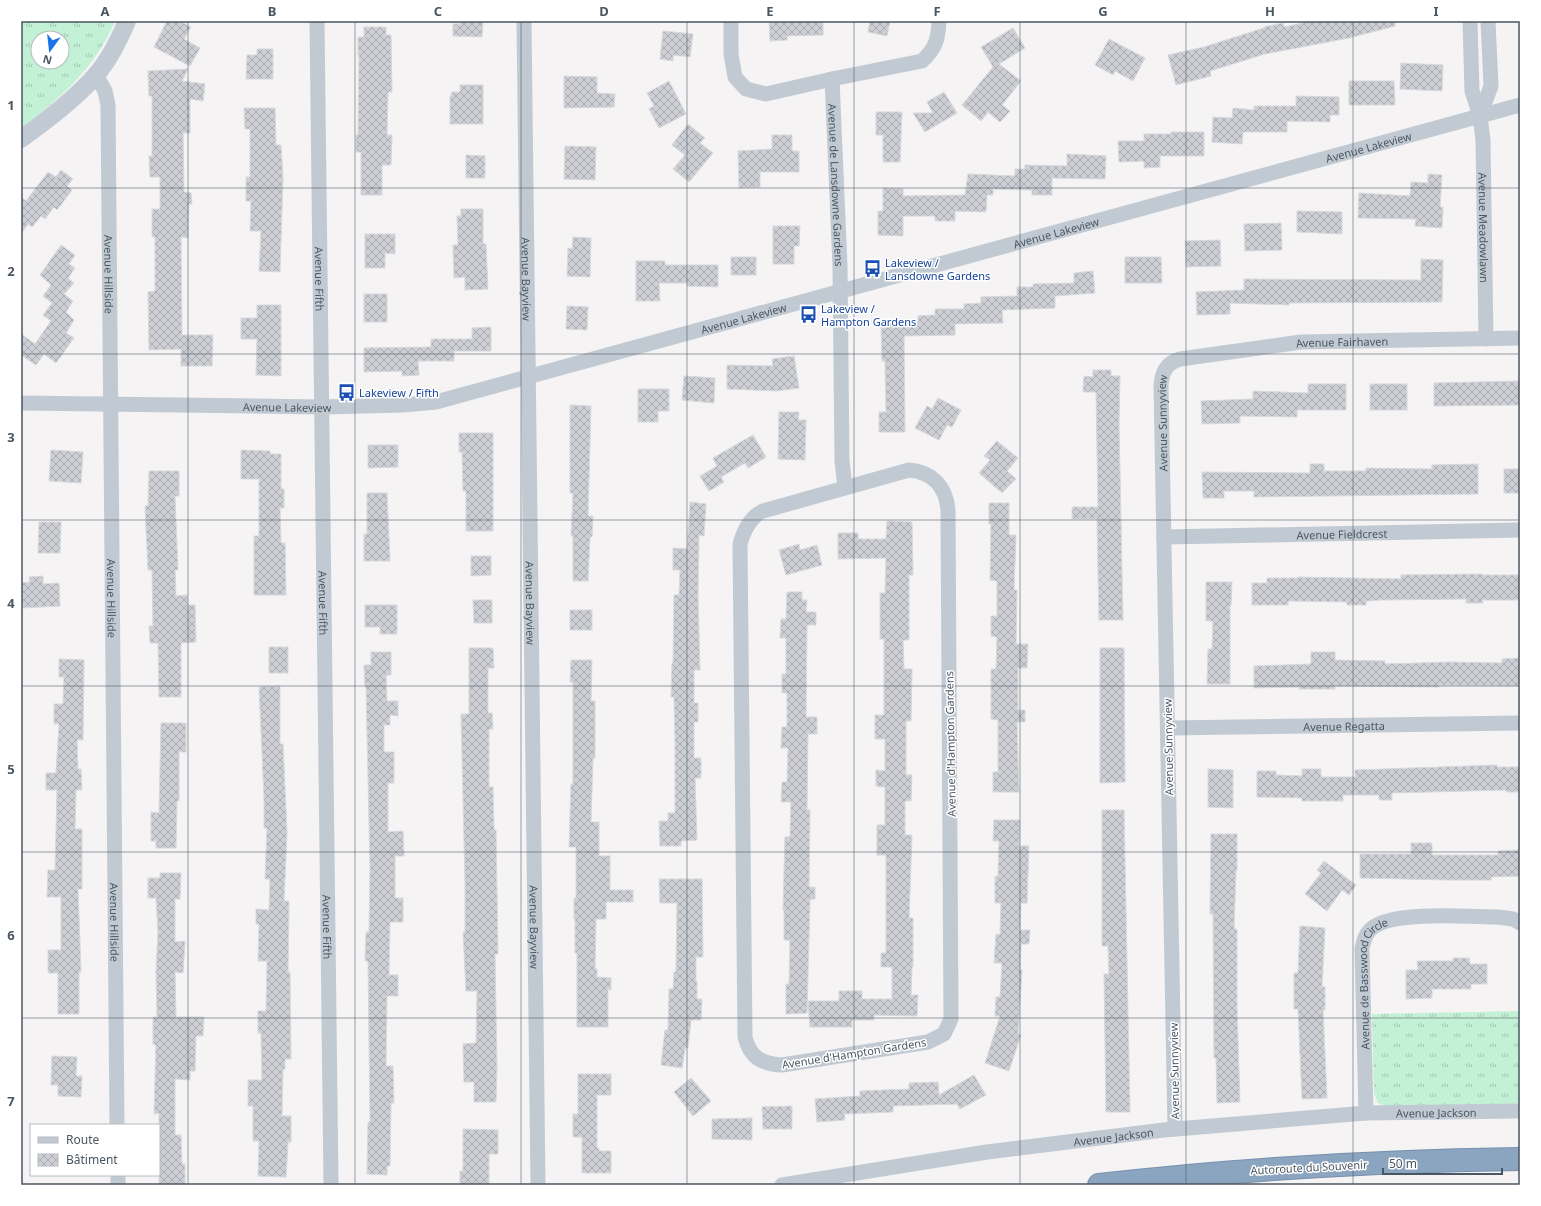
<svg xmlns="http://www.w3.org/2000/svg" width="1541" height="1206" font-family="'Noto Sans',sans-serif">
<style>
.grass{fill:url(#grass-tufts);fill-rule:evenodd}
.building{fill:url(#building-cross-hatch);stroke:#d7d9de}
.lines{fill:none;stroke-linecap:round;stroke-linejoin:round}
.motorway-casing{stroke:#7690ad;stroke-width:24}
.minor{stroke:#c1cad2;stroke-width:15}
.tertiary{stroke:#c1cad2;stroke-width:18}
.motorway{stroke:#8ba5c1;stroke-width:22}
.grid{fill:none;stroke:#4a5661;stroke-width:1;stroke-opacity:0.55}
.labels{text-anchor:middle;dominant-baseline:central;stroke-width:3;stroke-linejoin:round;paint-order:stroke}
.street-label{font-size:11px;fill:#4a5661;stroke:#fff}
.transit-label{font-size:11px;fill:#164399;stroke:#fff;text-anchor:start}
.neatline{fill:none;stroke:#4a5661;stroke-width:1.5}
.grid-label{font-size:13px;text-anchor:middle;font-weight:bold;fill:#4a5661}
</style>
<defs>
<pattern id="grass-tufts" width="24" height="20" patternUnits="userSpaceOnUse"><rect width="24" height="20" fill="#c3f1d5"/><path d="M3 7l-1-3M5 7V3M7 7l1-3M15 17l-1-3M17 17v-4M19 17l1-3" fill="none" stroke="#a0c6b0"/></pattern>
<pattern id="building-cross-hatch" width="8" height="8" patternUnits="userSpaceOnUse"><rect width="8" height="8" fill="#cdcfd5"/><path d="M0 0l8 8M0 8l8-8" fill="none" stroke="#a8abb0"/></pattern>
</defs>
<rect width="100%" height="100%" fill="#f5f3f3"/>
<!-- grass -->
<g class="grass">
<path d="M21 21H115C96 67 60 99 21 128ZM38 38H62V62H38Z"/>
<path d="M1520 1011V1102L1510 1106 1388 1107 1378 1103 1374 1093 1372 1014Z"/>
</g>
<!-- building -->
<g class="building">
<path d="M167 21H179L191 27 184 39 200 48 190 66 154 47Z"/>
<path d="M460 21H483L482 37 453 36V24H460Z"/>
<path d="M769 21H823V35L787 36V40L770 41Z"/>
<path d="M870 21H890L887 36 868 32Z"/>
<path d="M1312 21H1395V26L1349 38 1265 54 1210 71 1211 76 1176 85 1168 55 1204 47 1264 28V27L1283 23 1284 27Z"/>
<path d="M364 27H386V35H391L392 92H388L387 135H392L391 165H382V195H361V152H356V135H358L359 55H358V37H364Z"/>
<path d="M1013 28 1025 48 999 64 1021 81 1002 105 1010 111 1000 122 988 112 981 121 962 105 993 67 981 47Z"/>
<path d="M663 31 693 34 690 57 673 55V61L660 59Z"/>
<path d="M1109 39 1145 58 1133 81 1115 71 1113 75 1095 65Z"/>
<path d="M257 49H273V79H246L247 55H257Z"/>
<path d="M1401 63 1443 65 1442 91 1400 89Z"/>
<path d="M188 69 182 81 205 84 203 101 190 99V133H183L184 192 191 193 192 204H189L188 238 181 237 182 335H213L212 366H181V349L149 350 148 292 155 291V237H152V209H160V177H150L149 156H152V96H149L148 71Z"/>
<path d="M564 76 597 77V93L615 94 614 107 564 108Z"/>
<path d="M669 81 686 114 659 128 649 109 654 106 647 93Z"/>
<path d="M1349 81H1394L1395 105H1349Z"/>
<path d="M460 85H483V124H450V96H451L452 92H460Z"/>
<path d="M944 92 957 113 925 132 913 113H933L927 102Z"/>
<path d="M1296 96 1339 97V115H1330V122L1287 121V132H1243L1242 144 1212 142 1213 117 1232 118 1233 108 1254 110V106H1296Z"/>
<path d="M244 108H275L276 145H281L283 178 280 272 259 271 261 231H250L251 201H246V177H250V129H245Z"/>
<path d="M876 112H902L900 162H883V135H876Z"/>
<path d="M688 124 705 138 700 143 713 153 689 182 673 169 685 155 672 145Z"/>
<path d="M1171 132H1204V156H1160V167L1144 168V161L1119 162 1118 141H1144V134H1171Z"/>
<path d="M772 135H792V151H799V172H760V187L739 188 738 151 772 149Z"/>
<path d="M565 146 596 147 595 180 564 179Z"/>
<path d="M1067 154 1106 156 1105 179 1052 178V195H1032V190L993 189V195H987L986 212 955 211V221H935V216H903V236L878 235V211H883V188L903 189V196L965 195 968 174 1015 176V169H1025V165L1067 166Z"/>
<path d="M466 155 485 156V178H466Z"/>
<path d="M61 170 73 179 67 186 72 190 57 210 54 207 45 219 41 216 32 227 28 224 21 234V197L26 201 48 172 56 177Z"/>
<path d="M1428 174 1442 175 1440 207H1443L1442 228 1415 226 1416 219 1358 218 1359 193 1410 196 1411 182 1428 183Z"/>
<path d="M461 209H483V244H486L488 289 465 290V277L454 278 453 245H458L457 216H461Z"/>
<path d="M1297 211 1342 212V234L1297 232Z"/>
<path d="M1281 223 1282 250 1245 251 1244 224Z"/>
<path d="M773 226H800L799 246H794V264H773Z"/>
<path d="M365 234H395V254L385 253V268H365Z"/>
<path d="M573 237 591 238 590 277 567 276 568 248 572 249Z"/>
<path d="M1220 240 1221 266 1186 267 1185 241Z"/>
<path d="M61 245 75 255 69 264 75 268 68 278 74 283 64 294 73 301 66 312 74 320 66 333 74 338 56 363 44 354 36 365 21 355V334L35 344 51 321 43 315 52 303 43 296 51 285 40 275Z"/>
<rect x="731" y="257" width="25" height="18"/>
<path d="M1125 257H1161L1162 283H1125Z"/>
<path d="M1421 259 1443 260 1442 302 1289 303V305L1230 303V314L1197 315 1196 292 1244 290V279L1421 280Z"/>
<path d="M636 261H665V265H718V287L687 286V283H659L660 301H636Z"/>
<path d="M1093 271 1095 293 1055 296V308L1002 310 1003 323 955 324V335L904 336 905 432H879V412H886L885 361H882L881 323 918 322V316L935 315V309H964V304L981 303V297L1017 296V287H1033V284L1074 283V273Z"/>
<rect x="364" y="294" width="23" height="28"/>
<path d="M257 305H281V376L256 375 257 339H241V318H257Z"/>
<path d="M567 306 588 307 587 330 566 329Z"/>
<path d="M491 327V351H454V361H418L419 375 402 376V371L364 372V348L431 347V339H472V328Z"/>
<path d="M794 356 799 388 777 391 727 389V365L773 366 772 359Z"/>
<path d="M1093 370H1111V376H1120L1119 423 1123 620H1099L1097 519H1072V507H1098L1096 392H1083L1084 376 1093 377Z"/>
<path d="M684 376 715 378 714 403 682 400Z"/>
<path d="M1520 381V405L1434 406V383Z"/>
<path d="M1308 384H1346V410H1297V417L1240 416V423L1202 424 1201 401 1253 399V391L1308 393Z"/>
<rect x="1370" y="384" width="37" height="26"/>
<path d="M638 389H669V411H658V422H638Z"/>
<path d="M938 398 961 410 952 427 947 425 939 440 915 428 927 406 932 409Z"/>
<path d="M570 405 591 406 588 516H593L592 537H590L588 581H573V536H571L573 493H570Z"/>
<path d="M779 412H799L798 420H806L805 460 778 459Z"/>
<path d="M459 433H493V531H466V491H463L462 452H459Z"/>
<path d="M753 435 766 457 748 468 745 463 721 477 724 482 709 491 700 476 717 466 713 458Z"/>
<path d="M997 441 1018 458 1007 471 1016 479 1002 493 979 473 990 460 984 456Z"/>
<path d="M368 445H398V467L368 468Z"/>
<path d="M51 450 83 452 81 483 49 481Z"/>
<path d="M241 450 270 451V454H281V489H284V508H280L281 543H285L286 595H254V536H259V479H241Z"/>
<path d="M1310 464H1324V471H1366V468L1432 469V465L1478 464V494L1254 497V491H1224V498H1203L1202 472 1310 473Z"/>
<rect x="1504" y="469" width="16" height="24"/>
<path d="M149 471H179V496H175L178 570H175L176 596 187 595 188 605H195L196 642 181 643V697H159L158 643H150L149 626H153L152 570H148L145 506H148Z"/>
<path d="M367 493H387L390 561H364V534H367Z"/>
<path d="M690 502 706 504 704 536 699 535 698 595 700 670H694V703H698V722H694V758H701V778H695L697 840 681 841V846H660L659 821H668V813H675V741L674 697H671L672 663H673L674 595H679L680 570H673V548L687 549Z"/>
<path d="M989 503H1009V535H1016L1014 590H1017L1016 644H1028L1027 668H1018V710H1025V722H1017L1019 792H993V772H998V720L991 719V669H996L997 637 991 636V616H997V581L990 580 991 524H989Z"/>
<path d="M887 521 912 522 913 575H909V640H903L904 669H912L911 721H906V775H912L911 801H905V835H912L909 918H913V967H912L911 995H918L917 1016 874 1015V1020H852V1027H810L808 1001H839V991H862V999H892V967H881V953H886V855H877V825H885V787L876 786V770L885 771V739H875V715H884V639H880V593H885L886 558 838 559V533H858V539H886Z"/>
<path d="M39 522H61L60 553H38Z"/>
<path d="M799 544 800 550 817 545 822 565 786 575 779 550Z"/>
<path d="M471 556H491V575L471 576Z"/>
<path d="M1482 574V575H1520V600H1482L1483 603H1466V599L1383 600 1366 601V605H1347V602L1288 601V605H1252V583H1267V578H1298V577L1401 579V575Z"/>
<path d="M43 576V584L59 583 60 606 23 608 22 583 30 582 29 577Z"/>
<path d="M1206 582H1232L1231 605H1230V684H1207L1208 649H1212L1213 621H1206Z"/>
<path d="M787 592H802V600H807L806 612H816V625H807L806 717H817V734H808L807 810H810L809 887H815V899H810L807 1013 786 1014V984H789L790 940H784V910H783L785 837H790L791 802H781L782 782H787L788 748H781L782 727H787V693H782V674H786V638H780L781 619H786Z"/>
<path d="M473 600H492V623H474Z"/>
<path d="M365 605H397V634H380V627H365Z"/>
<rect x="570" y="610" width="22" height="20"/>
<rect x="269" y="647" width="19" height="26"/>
<path d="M469 648H493L494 668H488V713H492L493 729H489V787H493L494 830H496L498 954H495L497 1067 496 1102H474V1082H464L463 1044 476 1043 477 991H466L463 932H465V883L461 714H469Z"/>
<path d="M1100 648H1124L1125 782 1100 783Z"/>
<path d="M371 652H391V675H386L387 701H398V716L390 715V725H384V752H394V783H388V832L403 831 404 856H395V898H403V922H390L389 975H398V996H387L386 1066H393L394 1103H391L390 1166H387V1175L367 1174 368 1122H370L368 961H365L366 932H369L370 869 366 687H365L364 665H371Z"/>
<path d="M1311 652H1335V660L1385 661V664L1449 662 1502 663V659L1520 658V686L1438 685 1439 687 1335 686V689H1299V687L1254 688V666L1311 664Z"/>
<path d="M59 659 84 660 83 740H77L78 769H81L82 790H76L75 829H82V889H78L81 972H79V1014H58V973H48V950H61V897H47L48 870H55L57 790H46V773H56L59 724H54V704H63L64 677H59Z"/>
<path d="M571 660H592L591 701H595V758H593L591 822H599V856H610V890H633V902H606V919H596L595 969H597V977L611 978V990L608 989V1027H577V953H575V919H574V898H576V847H569L571 784H573V682H570Z"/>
<path d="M280 686V744H283L287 832 284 901H289L288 972H290L291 1059H285V1069H283L282 1116H291V1142H288L286 1177 258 1176 259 1141H253V1106H248V1080H262L261 1033H258V1011H266L267 961H258L259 924H256V909L269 910 270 879H265L267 828H264V797L259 687Z"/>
<path d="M161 723H186V752H179V801H177L176 848H156V841H151V812L159 813Z"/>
<path d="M1497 765V767H1520V792H1506V790L1392 793V800H1379V795H1343V801H1302V798L1257 797V771H1276V775L1302 776V769H1321V777H1355V770Z"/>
<path d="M1208 769 1233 770V808L1208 807Z"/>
<path d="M1102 810H1124L1130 1112H1106L1104 974H1109L1108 946H1102Z"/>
<path d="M994 820H1020L1019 846H1029L1027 903H1021L1020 930H1030L1029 944H1021L1020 970H1022L1018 1034 1021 1035 1009 1071 985 1063 1000 1016H995L996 997H1000L1002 963H994L996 934 1000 935 1001 903H995V876L998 877 999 841H993Z"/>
<path d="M1211 834H1237V870H1236L1234 929H1237V1008L1240 1102 1217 1103 1216 1058H1214L1213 914H1210Z"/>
<path d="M1411 843H1432V855H1498V851L1520 850V876L1491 877V880H1447L1360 878V854H1411Z"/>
<path d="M1324 861 1356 885 1349 895 1342 890 1327 911 1305 894 1321 873 1317 870Z"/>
<path d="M160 873H181L180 899H175V942L185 941 183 973 175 972 176 1017H204L203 1036H196L195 1071H190V1080L175 1079V1135H181L182 1164H185V1185H159V1113L154 1114 156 1045 153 1044V1017H157L156 971 158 932 156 898H148V878H160Z"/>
<path d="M659 879H702L703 957H696V981H697V999H702L701 1020H691L688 1048H685L682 1068 661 1065 665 1030H668L669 989H673L674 972H676L677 903H660Z"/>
<path d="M1300 926 1325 928 1322 987H1325V1010H1323L1327 1098 1302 1099 1298 1009H1294V973H1298Z"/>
<path d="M1453 958H1469L1470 964H1487V984H1471V989H1432V998L1406 999V970H1418L1417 961H1453Z"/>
<path d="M52 1056 77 1057 76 1076H82L81 1097 58 1096V1085H51Z"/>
<path d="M578 1074H611V1095H597V1148H599V1151H611V1173H582V1137H573V1114H578Z"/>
<path d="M974 1075 986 1095 960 1109 957 1104 893 1106V1112L844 1114 845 1120 817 1122 815 1099 860 1096V1091L909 1089V1083L938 1082 939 1095Z"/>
<path d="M691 1078 711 1101 693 1116 674 1092Z"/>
<path d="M792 1106V1129H763L762 1107Z"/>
<path d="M752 1118V1140L712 1139V1119Z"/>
<path d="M463 1129 498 1130V1154H489V1185H460V1171H463Z"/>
</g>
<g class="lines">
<defs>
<path id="motorway" d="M1099 1185C1239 1169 1379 1161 1520 1159"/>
</defs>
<!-- motorway casing -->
<use href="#motorway" class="motorway-casing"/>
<!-- minor -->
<g class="minor">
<path id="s1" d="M317 21 331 1185"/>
<path id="s2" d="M524 21 538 1185"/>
<path id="s3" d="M731 21V54L735 77 746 89 766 94 832 79 840 267 842 461 845 487"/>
<path id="s4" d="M1470 21 1472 91 1480 116 1483 140 1486 339"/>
<path id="s5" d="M96 75 105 91 108 105 117 1125"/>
<path d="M832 79 922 61C936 48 938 40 939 21"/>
<path d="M1480 116 1491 86 1488 21"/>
<path id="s6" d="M21 403 322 407 404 405 436 402 1520 105"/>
<path d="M909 470C933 472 946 487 948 510L951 1019 944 1034 928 1042 782 1065C761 1064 750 1057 745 1037L740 544C744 530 750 517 763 511Z"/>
<path id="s7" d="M1164 537 1520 530"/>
<path id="s8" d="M1168 728 1520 723"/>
<path id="s9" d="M1366 1113 1362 948C1364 941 1365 934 1371 929 1391 910 1469 917 1498 917L1513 919 1520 923"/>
<path id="s10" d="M1175 1129 1161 386C1162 372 1166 363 1180 359L1301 342 1520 338"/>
<path d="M118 1175V1185"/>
<path id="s11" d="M782 1185 987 1152 1164 1130 1366 1113 1520 1111"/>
</g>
<!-- tertiary -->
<path class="tertiary" d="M21 139C47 120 75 99 96 75 110 59 119 40 127 21"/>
<!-- motorway -->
<use href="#motorway" class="motorway"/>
</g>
<!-- grid -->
<path class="grid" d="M188 21V1185M355 21V1185M521 21V1185M687 21V1185M854 21V1185M1020 21V1185M1186 21V1185M1353 21V1185M21 188H1520M21 354H1520M21 520H1520M21 686H1520M21 852H1520M21 1018H1520"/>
<!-- icons -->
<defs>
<symbol id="bus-bare" viewBox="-9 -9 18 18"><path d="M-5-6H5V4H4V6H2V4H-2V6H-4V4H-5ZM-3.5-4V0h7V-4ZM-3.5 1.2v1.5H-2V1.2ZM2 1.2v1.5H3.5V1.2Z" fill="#1a4fb4" stroke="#fff" stroke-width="2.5" paint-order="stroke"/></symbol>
</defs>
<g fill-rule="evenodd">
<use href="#bus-bare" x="860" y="256" width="25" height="25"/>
<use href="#bus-bare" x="796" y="302" width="25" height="25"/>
<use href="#bus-bare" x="334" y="380" width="25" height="25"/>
</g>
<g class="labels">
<!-- street labels -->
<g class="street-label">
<text stroke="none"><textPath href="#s6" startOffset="1382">Avenue Lakeview</textPath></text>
<text stroke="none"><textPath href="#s3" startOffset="267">Avenue de Lansdowne Gardens</textPath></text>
<text stroke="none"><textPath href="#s4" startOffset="208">Avenue Meadowlawn</textPath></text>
<text stroke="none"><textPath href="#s6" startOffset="1058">Avenue Lakeview</textPath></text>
<text stroke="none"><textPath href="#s5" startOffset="202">Avenue Hillside</textPath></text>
<text stroke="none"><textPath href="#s1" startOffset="258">Avenue Fifth</textPath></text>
<text stroke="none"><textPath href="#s2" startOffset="258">Avenue Bayview</textPath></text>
<text stroke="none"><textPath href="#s6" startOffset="734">Avenue Lakeview</textPath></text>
<text stroke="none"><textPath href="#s10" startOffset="942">Avenue Fairhaven</textPath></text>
<text stroke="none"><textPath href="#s6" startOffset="266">Avenue Lakeview</textPath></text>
<text stroke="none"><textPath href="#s10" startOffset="706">Avenue Sunnyview</textPath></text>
<text stroke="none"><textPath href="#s7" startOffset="178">Avenue Fieldcrest</textPath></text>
<text stroke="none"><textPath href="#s5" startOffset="526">Avenue Hillside</textPath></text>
<text stroke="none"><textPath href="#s1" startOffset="582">Avenue Fifth</textPath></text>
<text stroke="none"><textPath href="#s2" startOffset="582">Avenue Bayview</textPath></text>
<text stroke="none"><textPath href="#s8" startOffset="176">Avenue Regatta</textPath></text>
<text transform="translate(950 744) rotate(-91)">Avenue d'Hampton Gardens</text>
<text transform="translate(1168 747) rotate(-91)">Avenue Sunnyview</text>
<text stroke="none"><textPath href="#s5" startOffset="850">Avenue Hillside</textPath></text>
<text stroke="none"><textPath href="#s1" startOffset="906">Avenue Fifth</textPath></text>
<text stroke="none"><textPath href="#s2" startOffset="906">Avenue Bayview</textPath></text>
<text stroke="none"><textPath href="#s9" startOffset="134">Avenue de Basswood Circle</textPath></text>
<text transform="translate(854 1053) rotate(-9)">Avenue d'Hampton Gardens</text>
<text transform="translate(1174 1071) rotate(-91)">Avenue Sunnyview</text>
<text stroke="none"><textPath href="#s11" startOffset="659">Avenue Jackson</textPath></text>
<text stroke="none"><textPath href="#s11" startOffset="335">Avenue Jackson</textPath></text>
<text transform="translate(1309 1167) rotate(-3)">Autoroute du Souvenir</text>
</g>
<!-- transit labels -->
<g class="transit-label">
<text x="885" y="262">Lakeview /<tspan x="885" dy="13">Lansdowne Gardens</tspan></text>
<text x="821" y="308">Lakeview /<tspan x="821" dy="13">Hampton Gardens</tspan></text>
<text x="359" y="392">Lakeview / Fifth</text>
</g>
</g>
<!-- border -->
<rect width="1541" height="1206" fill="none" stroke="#ffffff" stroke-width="44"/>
<!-- legend -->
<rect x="30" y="1124" width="130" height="52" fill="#ffffff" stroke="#b7bbc0"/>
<rect x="38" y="1137" width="20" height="6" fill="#c1cad2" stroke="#b7bbc0"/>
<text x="66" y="1144" font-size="12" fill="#4a5661">Route</text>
<rect x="38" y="1154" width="20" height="12" fill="url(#building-cross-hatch)" stroke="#b7bbc0"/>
<text x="66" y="1164" font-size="12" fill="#4a5661">Bâtiment</text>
<!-- north arrow -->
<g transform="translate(50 50) rotate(195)"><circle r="19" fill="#ffffff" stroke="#b7bbc0"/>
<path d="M0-3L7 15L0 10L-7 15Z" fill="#1a73e8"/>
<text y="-6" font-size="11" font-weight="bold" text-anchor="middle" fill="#4a5661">N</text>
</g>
<!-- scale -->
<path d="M1383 1168v6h119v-6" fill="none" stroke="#4a5661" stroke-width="2"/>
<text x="1389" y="1168" font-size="12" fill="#4a5661" stroke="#ffffff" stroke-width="3" paint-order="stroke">50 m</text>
<rect x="22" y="22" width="1497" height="1162" class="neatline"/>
<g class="grid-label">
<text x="105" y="16">A</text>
<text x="272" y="16">B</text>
<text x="438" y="16">C</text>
<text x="604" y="16">D</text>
<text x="770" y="16">E</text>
<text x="937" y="16">F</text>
<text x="1103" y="16">G</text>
<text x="1270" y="16">H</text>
<text x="1436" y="16">I</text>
<text x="11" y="110">1</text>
<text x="11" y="276">2</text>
<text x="11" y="442">3</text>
<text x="11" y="608">4</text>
<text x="11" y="774">5</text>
<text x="11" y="940">6</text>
<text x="11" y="1106">7</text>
</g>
</svg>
